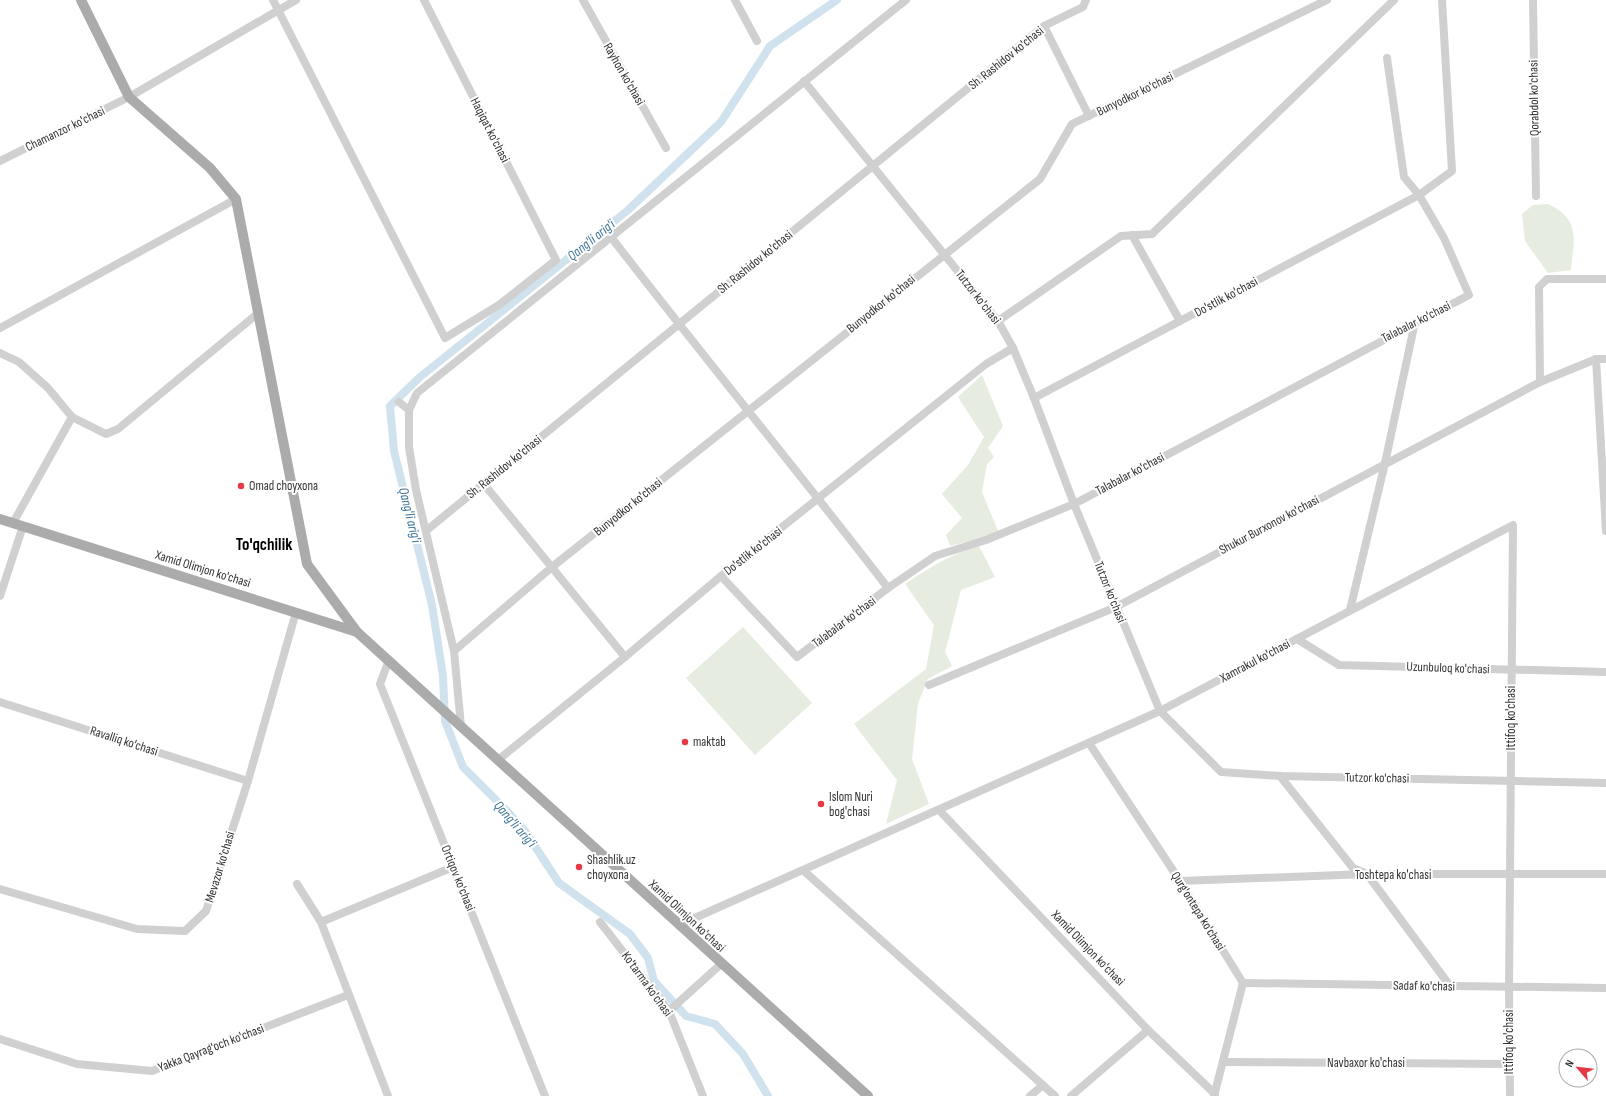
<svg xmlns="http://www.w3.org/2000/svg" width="1606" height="1096" font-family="'Sofia Sans Condensed',sans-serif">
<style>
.green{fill:#e6ecdf}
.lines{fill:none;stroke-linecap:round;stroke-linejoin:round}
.canal{stroke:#cfe2ee;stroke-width:8}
.minor{stroke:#d0d0d0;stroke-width:8}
.major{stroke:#ababab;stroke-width:10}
.poi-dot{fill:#e63946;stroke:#fff;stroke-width:1.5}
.labels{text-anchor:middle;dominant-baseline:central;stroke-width:4;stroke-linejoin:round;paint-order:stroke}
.street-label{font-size:13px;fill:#333;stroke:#fff}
.poi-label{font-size:13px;fill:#333;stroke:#fff;text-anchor:start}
.water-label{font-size:14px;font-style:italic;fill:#3f7597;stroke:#fff}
.district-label{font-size:17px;font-weight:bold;fill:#000;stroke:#fff}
</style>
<rect width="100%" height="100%" fill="#fff"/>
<!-- green -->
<g class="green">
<path d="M1548 204C1581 220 1574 238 1571 270L1548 273 1525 241 1522 214 1533 205Z"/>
<path d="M982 375 1003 426 988 448 994 457 987 464 982 492 998 531 986 537 950 546 946 535 962 518 942 494 968 465 984 437 958 397Z"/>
<path d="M979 546 995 577 961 590 945 652 952 666 928 679 918 703 912 759 929 804 886 824 897 780 854 724 926 669 934 625 905 584C929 568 951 554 979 546Z"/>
<path d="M743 627 812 703 755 755 686 678Z"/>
</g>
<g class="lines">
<!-- canal -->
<path class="canal" d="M768 1096 743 1054 715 1024 686 1016 654 981 648 958 630 934 559 883 525 831 506 810 463 767 445 721 443 676 432 605 394 451 390 406 420 377 627 211 721 122 770 46 837 0"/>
<!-- minor -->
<g class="minor">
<path d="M273 0 445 338 499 305 556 260 424 0"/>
<path d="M583 0 666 148"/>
<path d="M735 0 757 41"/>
<path d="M1533 0 1536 196"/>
<path d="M1044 26 1089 116"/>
<path d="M804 81 998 321 1013 348 1034 398 1074 504 1160 711 1221 772 1280 776 1606 783"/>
<path d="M0 161 129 97 296 0"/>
<path d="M1132 235 1180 321"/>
<path d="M611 237C702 355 797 470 888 588"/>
<path d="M998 321 1121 236 1152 234 1394 0"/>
<path d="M0 328 236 199"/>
<path d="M0 353 19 362 48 388 72 417 106 434 118 429 257 314"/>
<path d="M1596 359 1606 531"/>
<path d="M1540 382 1539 287 1547 279H1606"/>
<path d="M1034 398 1419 195 1452 171 1442 0"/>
<path d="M399 402 409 410V447L416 490 454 651 461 726"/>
<path d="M409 410 417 393 906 0"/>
<path d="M483 483 625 657"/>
<path d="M13 523 72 417"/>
<path d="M427 530 1044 26 1083 7 1086 0"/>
<path d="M721 576 797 657 888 588 935 556 986 540 1074 504 1469 295 1444 238 1419 195 1404 177 1387 58"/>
<path d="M0 596 23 526"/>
<path d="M1350 610 1385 463 1415 322"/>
<path d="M1297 639 1339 665 1606 672"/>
<path d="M454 651 552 567 1040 179 1072 124 1327 0"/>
<path d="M389 660 380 684 545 1096"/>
<path d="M929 685 1116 607 1540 382 1596 359H1606"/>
<path d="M0 702 248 781"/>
<path d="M1089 743 1180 881 1243 983 1214 1096"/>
<path d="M498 760 625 657 721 576 986 364 1013 348"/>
<path d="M1280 776 1353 868 1367 874 1450 986"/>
<path d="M939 810 1148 1030 1071 1096"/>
<path d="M804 871 1055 1096"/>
<path d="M1180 881 1367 874H1606"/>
<path d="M297 884 321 922 388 1096"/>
<path d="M0 889 137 929 185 931 206 911 248 781 296 612"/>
<path d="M321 922 453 867"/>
<path d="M600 922 669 1011 703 1096"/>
<path d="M679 925 1160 711 1513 525 1509 988 1510 1096"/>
<path d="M1243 983 1606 988"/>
<path d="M669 1011 721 964"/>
<path d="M1148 1030 1215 1094"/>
<path d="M0 1039 77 1064 152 1071 348 995"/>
<path d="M1223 1062 1509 1064"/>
<path d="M1030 1096 1043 1085"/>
</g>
<!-- major -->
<g class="major">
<path d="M81 0 129 97 210 168 236 199 307 564 357 632"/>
<path d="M0 519 357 632 868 1096"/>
</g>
</g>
<!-- markers -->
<g class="poi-dot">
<circle cx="241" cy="486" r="4"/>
<circle cx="685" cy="742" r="4"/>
<circle cx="821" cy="804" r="4"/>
<circle cx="579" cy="867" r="4"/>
</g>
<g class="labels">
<!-- street labels -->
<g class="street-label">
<text transform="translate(1006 58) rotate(-39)">Sh. Rashidov ko'chasi</text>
<text transform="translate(624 74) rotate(60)">Rayhon ko'chasi</text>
<text transform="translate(1135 94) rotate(-26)">Bunyodkor ko'chasi</text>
<text transform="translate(1534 98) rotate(-91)">Qorabdol ko'chasi</text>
<text transform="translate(65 129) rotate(-26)">Chamanzor ko'chasi</text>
<text transform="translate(490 130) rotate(63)">Haqiqat ko'chasi</text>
<text transform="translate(755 262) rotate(-39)">Sh. Rashidov ko'chasi</text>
<text transform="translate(978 297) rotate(52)">Tutzor ko'chasi</text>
<text transform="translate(1226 297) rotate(-28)">Do'stlik ko'chasi</text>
<text transform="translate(881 304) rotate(-39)">Bunyodkor ko'chasi</text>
<text transform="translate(1416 322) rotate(-27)">Talabalar ko'chasi</text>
<text transform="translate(504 467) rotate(-39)">Sh. Rashidov ko'chasi</text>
<text transform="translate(1130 474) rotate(-28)">Talabalar ko'chasi</text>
<text transform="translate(628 507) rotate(-39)">Bunyodkor ko'chasi</text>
<text transform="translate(1269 525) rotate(-28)">Shukur Burxonov ko'chasi</text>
<text transform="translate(753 551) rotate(-38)">Do'stlik ko'chasi</text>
<text transform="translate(203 569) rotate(17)">Xamid Olimjon ko'chasi</text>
<text transform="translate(1110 592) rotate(68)">Tutzor ko'chasi</text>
<text transform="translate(844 622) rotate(-37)">Talabalar ko'chasi</text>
<text transform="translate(1255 661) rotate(-28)">Xamrakul ko'chasi</text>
<text transform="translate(1448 668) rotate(2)">Uzunbuloq ko'chasi</text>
<text transform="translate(1511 718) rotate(-90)">Ittifoq ko'chasi</text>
<text transform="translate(124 741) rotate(18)">Ravalliq ko'chasi</text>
<text transform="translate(1377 778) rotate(1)">Tutzor ko'chasi</text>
<text transform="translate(220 867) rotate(-73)">Mevazor ko'chasi</text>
<text x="1393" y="875">Toshtepa ko'chasi</text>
<text transform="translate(458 878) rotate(68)">Ortiqov ko'chasi</text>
<text transform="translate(1198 911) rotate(58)">Qurg'ontepa ko'chasi</text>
<text transform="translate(687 916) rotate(43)">Xamid Olimjon ko'chasi</text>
<text transform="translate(1088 948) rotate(46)">Xamid Olimjon ko'chasi</text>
<text transform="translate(647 984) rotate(54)">Ko'tarma ko'chasi</text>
<text transform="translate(1424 986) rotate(1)">Sadaf ko'chasi</text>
<text transform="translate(1509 1042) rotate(-90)">Ittifoq ko'chasi</text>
<text transform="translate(211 1048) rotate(-21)">Yakka Qayrag'och ko'chasi</text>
<text x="1366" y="1063">Navbaxor ko'chasi</text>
</g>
<!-- poi labels -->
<g class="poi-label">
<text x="249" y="486">Omad choyxona</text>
<text x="693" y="742">maktab</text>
<text x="829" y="797">Islom Nuri<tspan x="829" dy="15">bog'chasi</tspan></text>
<text x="587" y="860">Shashlik.uz<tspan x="587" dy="15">choyxona</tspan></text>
</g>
<!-- water labels -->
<g class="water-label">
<text transform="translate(591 240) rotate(-39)">Qang'li arig'i</text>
<text transform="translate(410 515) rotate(76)">Qang'li arig'i</text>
<text transform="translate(515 824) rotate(49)">Qang'li arig'i</text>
</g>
<!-- district labels -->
<g class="district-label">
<text x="264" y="545">To'qchilik</text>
</g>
</g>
<!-- north arrow -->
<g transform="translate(1578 1068) rotate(298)"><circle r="19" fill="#ffffff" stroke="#adadad"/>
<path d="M0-3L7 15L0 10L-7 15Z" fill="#e63946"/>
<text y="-6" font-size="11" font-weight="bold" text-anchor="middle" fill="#333333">N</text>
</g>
</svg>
